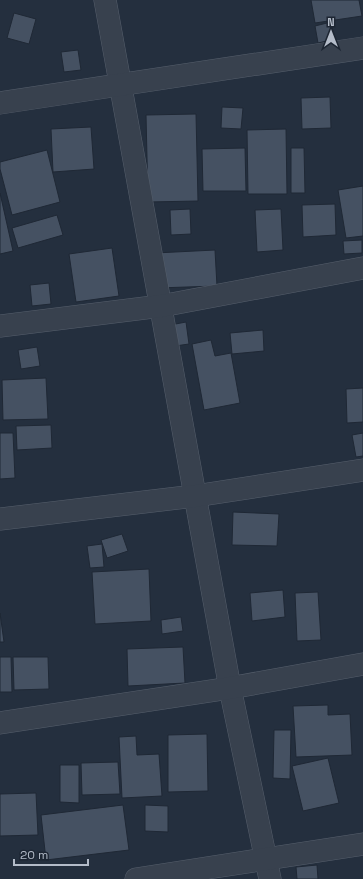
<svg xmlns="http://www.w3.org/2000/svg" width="363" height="879" font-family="'Space Grotesk',sans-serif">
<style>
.building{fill:#455162;stroke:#1f2835}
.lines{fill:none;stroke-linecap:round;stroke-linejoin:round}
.street-casing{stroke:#565f6c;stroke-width:23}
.street{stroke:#38414e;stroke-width:22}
</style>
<rect width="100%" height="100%" fill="#242f3e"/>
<!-- building -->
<g class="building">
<path d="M311 0H359L362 16 315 23Z"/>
<path d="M14 13 36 19 29 44 7 38Z"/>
<path d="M331 22 335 39 318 43 315 26Z"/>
<path d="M78 50 81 70 64 72 61 52Z"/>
<path d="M330 97 331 128 302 129 301 98Z"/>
<path d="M222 107 243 108 241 129 221 128Z"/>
<path d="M196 114 198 201 148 202 146 115Z"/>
<path d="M91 127 94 169 53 172 51 129Z"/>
<path d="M286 129 287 194H248L247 130Z"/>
<path d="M245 148 246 191H203L202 149Z"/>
<path d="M291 148H304L305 193H291Z"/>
<path d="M47 150 60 202 12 215 0 169V162Z"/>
<path d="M363 186V236L346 238 338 190Z"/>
<path d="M0 193 13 251 0 254Z"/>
<path d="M335 204 336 235 303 237 302 205Z"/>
<path d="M190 209 191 234 171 235 170 210Z"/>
<path d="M281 209 283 250 257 252 255 210Z"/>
<path d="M57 215 63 235 18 248 12 228Z"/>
<path d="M362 240V253L344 254 343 241Z"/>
<path d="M112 248 119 296 76 302 69 254Z"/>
<path d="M215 250 217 286 157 288 155 253Z"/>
<path d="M49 283 51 304 32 306 30 285Z"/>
<path d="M186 322 189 344 168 347 165 326Z"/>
<path d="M263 330 264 351 232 354 230 333Z"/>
<path d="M211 340 215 356 231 353 240 403 204 410 192 344Z"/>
<path d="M37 347 40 366 21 369 18 350Z"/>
<path d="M46 378 48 419 3 420 2 380Z"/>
<path d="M363 388V422L347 423 346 389Z"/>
<path d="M51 425 52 448 17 450 16 426Z"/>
<path d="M0 433H13L15 478 0 479Z"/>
<path d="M363 433V456L356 457 352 435Z"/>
<path d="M233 512 279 514 277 546 232 545Z"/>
<path d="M122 534 128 551 107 558 101 540Z"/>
<path d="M102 544 104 567 90 568 87 546Z"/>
<path d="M149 569 151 621 95 624 92 572Z"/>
<path d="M283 590 285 617 252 621 250 593Z"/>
<path d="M318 592 321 640 297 641 295 593Z"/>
<path d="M0 613 4 642H0Z"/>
<path d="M181 617 183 631 162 634 161 620Z"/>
<path d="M183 647 185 683 128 686 127 649Z"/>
<path d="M0 657H11L12 692H0Z"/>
<path d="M13 657H48L49 689 14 690Z"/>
<path d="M328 705V715L350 714 352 755 296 757 293 706Z"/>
<path d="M274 730H291L290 779 273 778Z"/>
<path d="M207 734 208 791 168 792V735Z"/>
<path d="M136 736 137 755 159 754 162 796 122 798 119 737Z"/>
<path d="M328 758 339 803 303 811 292 766Z"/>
<path d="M118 762 120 794 82 795 81 763Z"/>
<path d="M60 765H79V803L60 802Z"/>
<path d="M36 793 38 835 0 836V794Z"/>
<path d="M123 805 129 850 46 860 41 815Z"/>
<path d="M145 805 168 806V832L145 831Z"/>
<path d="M317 865 318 879H297L296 867Z"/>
</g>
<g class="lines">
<defs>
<g id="street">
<path d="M105 0 230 688 270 879"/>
<path d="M0 103 363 48"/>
<path d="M0 326 161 306 363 268"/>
<path d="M0 519 195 496 363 470"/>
<path d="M0 723 230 688 363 664"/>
<path d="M136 879 363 844"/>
</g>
</defs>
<!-- street casing -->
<use href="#street" class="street-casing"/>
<!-- street -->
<use href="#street" class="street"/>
</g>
<!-- north arrow -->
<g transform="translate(331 32)" stroke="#1d2633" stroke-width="3" paint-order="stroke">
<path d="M0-3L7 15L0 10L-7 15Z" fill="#b4bcc9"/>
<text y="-6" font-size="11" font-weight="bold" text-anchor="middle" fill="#b4bcc9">N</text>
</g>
<!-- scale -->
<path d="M14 859v6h74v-6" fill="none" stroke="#b4bcc9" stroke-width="2"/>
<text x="20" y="859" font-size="12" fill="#b4bcc9" stroke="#1d2633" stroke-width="3" paint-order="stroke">20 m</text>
</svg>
